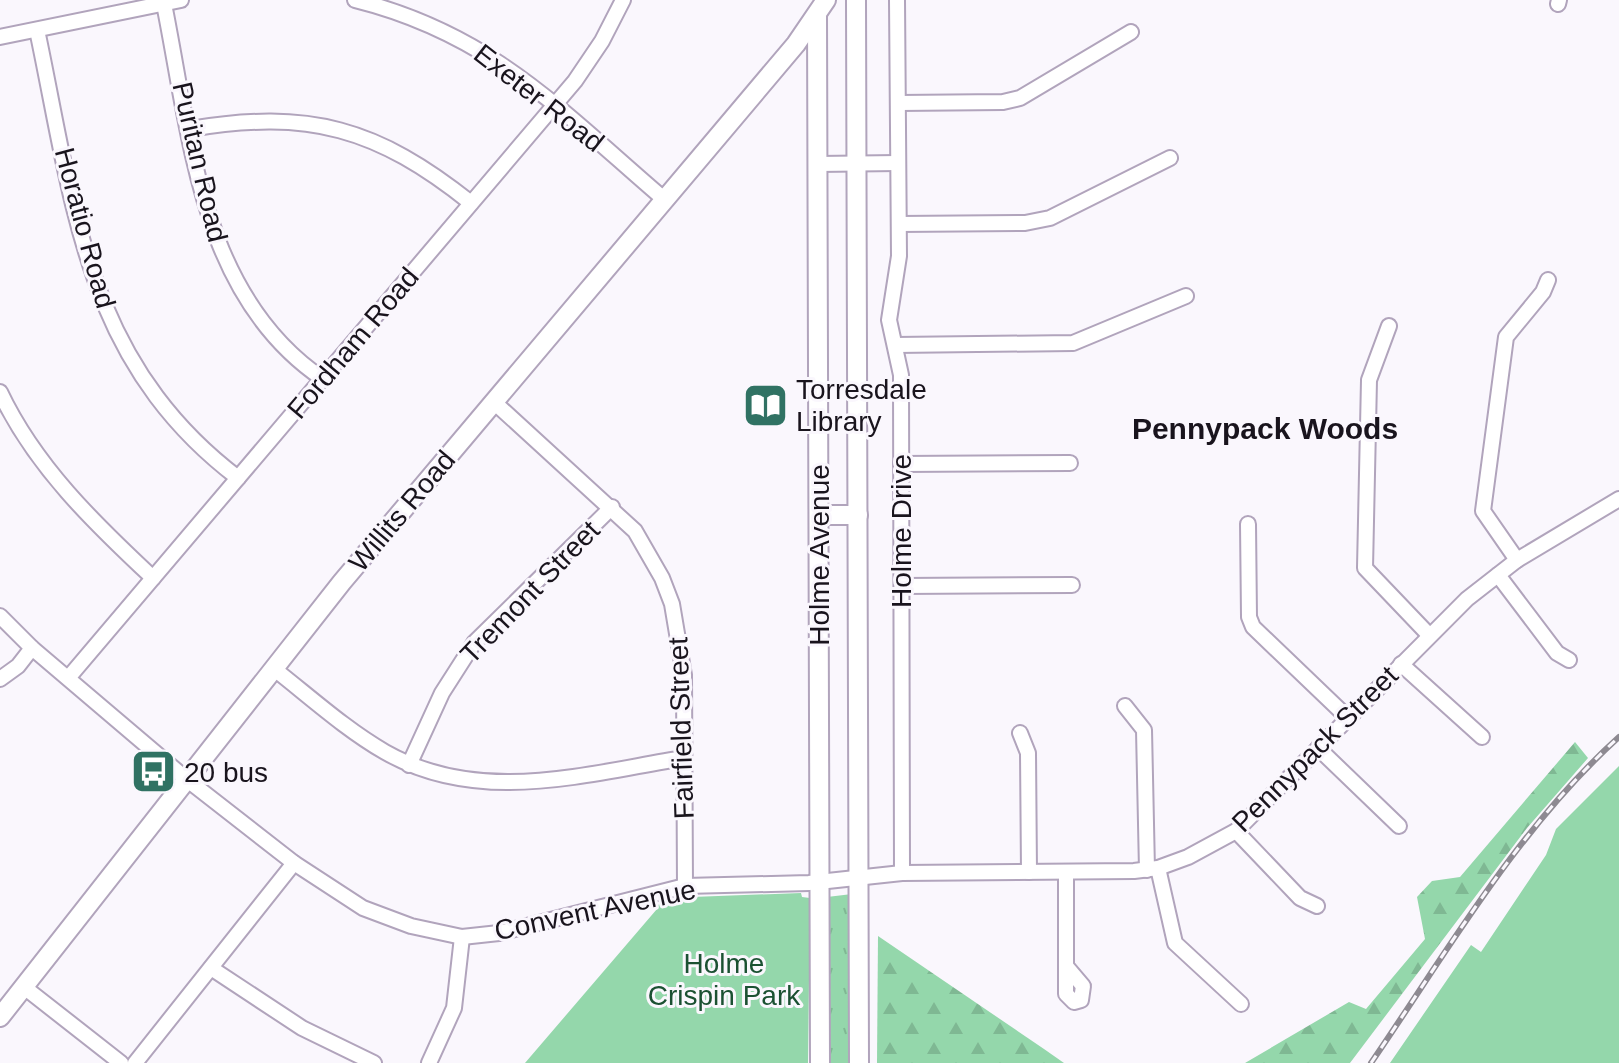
<svg xmlns="http://www.w3.org/2000/svg" width="1619" height="1063" font-family="Arial,sans-serif">
<style>
.grass{fill:url(#grass-tufts)}
.forest{fill:url(#forest-firs)}
.park{fill:#94d7ab}
.lines{fill:none;stroke-linecap:round;stroke-linejoin:round}
.street-casing{stroke:#b1a4bc;stroke-width:18}
.secondary-casing{stroke:#b1a4bc;stroke-width:22}
.street{stroke:#fff;stroke-width:14}
.secondary{stroke:#fff;stroke-width:18}
.rail-casing{stroke:#8e8a92;stroke-width:6}
.rail{stroke:#faf7fd;stroke-width:3;stroke-dasharray:9;stroke-linecap:butt}
.labels{text-anchor:middle;dominant-baseline:central;stroke-width:6;stroke-linejoin:round;paint-order:stroke}
.street-label{font-size:28px;fill:#19141d;stroke:#faf7fd}
.poi-label{font-size:28px;fill:#19141d;stroke:#faf7fd;text-anchor:start}
.park-label{font-size:28px;fill:#1b5132;stroke:#faf7fd}
.neighbourhood-label{font-size:30px;font-weight:bold;fill:#19141d;stroke:#faf7fd}
</style>
<defs>
<pattern id="grass-tufts" width="24" height="20" patternUnits="userSpaceOnUse" patternTransform="scale(2)"><rect width="24" height="20" fill="#94d7ab"/><path d="M3 7l-1-3M5 7V3M7 7l1-3M15 17l-1-3M17 17v-4M19 17l1-3" fill="none" stroke="#7fb893"/></pattern>
<pattern id="forest-firs" width="22" height="20" patternUnits="userSpaceOnUse" patternTransform="scale(2)"><rect width="22" height="20" fill="#94d7ab"/><path d="M5 1l3.5 6h-7zM16 11l3.5 6h-7z" fill="#7fb893"/></pattern>
</defs>
<rect width="100%" height="100%" fill="#faf7fd"/>
<!-- grass -->
<path class="grass" d="M852 894 853 1063H827V897Z"/>
<!-- forest -->
<g class="forest">
<path d="M1575 742 1588 758 1527 828 1350 1063H1245L1349 1002 1366 1009 1425 939 1417 897 1432 881 1460 877Z"/>
<path d="M878 936 1044 1049 1064 1063H877Z"/>
</g>
<!-- park -->
<g class="park">
<path d="M1619 766V1063H1390L1471 945 1481 952 1546 855 1556 829Z"/>
<path d="M801 893 802 897 810 898 808 1063H525L657 909V905L692 897Z"/>
</g>
<g class="lines">
<defs>
<g id="street">
<path d="M355 0C492 34 562 112 665 200"/>
<path d="M897 0 899 256 889 320 901 375 902 873"/>
<path d="M164 4C191 137 200 296 323 379"/>
<path d="M1558 4 1559 0"/>
<path d="M37 30C74 204 84 361 238 478"/>
<path d="M0 37 181 0"/>
<path d="M899 103 1003 102 1020 98 1131 32"/>
<path d="M190 129C309 109 377 128 471 203"/>
<path d="M818 164 898 163"/>
<path d="M899 224 1025 223 1050 218 1170 158"/>
<path d="M1389 326 1369 380 1365 568 1429 635"/>
<path d="M896 345 1073 343 1186 296"/>
<path d="M0 392C35 466 94 523 153 578"/>
<path d="M494 402 635 531 662 578 672 604 684 675 685 886"/>
<path d="M901 464 1070 463"/>
<path d="M1248 524 1249 617 1253 627 1347 717"/>
<path d="M1517 560 1483 511 1506 337 1543 292 1548 280"/>
<path d="M1498 575 1557 653 1569 660"/>
<path d="M902 586 1072 585"/>
<path d="M0 616 32 648 185 778 294 863 363 908 411 926 462 937 499 933 685 886 809 883 902 873 1134 871 1158 868 1188 857 1236 831 1467 599 1517 560 1619 499"/>
<path d="M1401 664 1482 737"/>
<path d="M273 668C309 696 345 729 385 752 480 806 584 774 684 758"/>
<path d="M69 677 575 81 602 41 623 0"/>
<path d="M0 679 18 666 32 648"/>
<path d="M1125 706 1144 730 1147 870"/>
<path d="M1020 733 1028 753 1029 872"/>
<path d="M1318 748 1399 826"/>
<path d="M409 765 442 693 474 643 612 507"/>
<path d="M1236 831 1300 898 1317 906"/>
<path d="M1158 868 1175 943 1241 1004"/>
<path d="M1066 966 1083 986 1081 1000 1074 1002 1066 994V872"/>
<path d="M211 968 302 1028 374 1063"/>
<path d="M24 987 121 1063"/>
<path d="M135 1063 294 863"/>
<path d="M429 1063 454 1008 462 937"/>
</g>
<g id="secondary">
<path d="M856 0 859 1063"/>
<path d="M817 15 820 1063"/>
<path d="M819 515H858"/>
<path d="M0 1017 342 582 796 44 826 0"/>
</g>
</defs>
<!-- street casing -->
<use href="#street" class="street-casing"/>
<!-- secondary casing -->
<use href="#secondary" class="secondary-casing"/>
<!-- street -->
<use href="#street" class="street"/>
<!-- secondary -->
<use href="#secondary" class="secondary"/>
<defs>
<path id="rail" d="M1371 1063C1447 952 1518 828 1619 737"/>
</defs>
<!-- rail casing -->
<use href="#rail" class="rail-casing"/>
<!-- rail -->
<use href="#rail" class="rail"/>
</g>
<!-- icons -->
<defs>
<symbol id="library-square" viewBox="-11 -11 22 22"><rect x="-9" y="-9" width="18" height="18" rx="4" fill="#307263" stroke="#faf7fd"/><path d="M-6-4Q-3-5.5-.7-3.5V5Q-3 3-6 4ZM6-4Q3-5.5 .7-3.5V5Q3 3 6 4Z" fill="#fff"/></symbol>
<symbol id="bus-square" viewBox="-11 -11 22 22"><rect x="-9" y="-9" width="18" height="18" rx="4" fill="#307263" stroke="#faf7fd"/><path d="M-5-6H5V4H4V6H2V4H-2V6H-4V4H-5ZM-3.5-4V0h7V-4ZM-3.5 1.2v1.5H-2V1.2ZM2 1.2v1.5H3.5V1.2Z" fill="#fff"/></symbol>
</defs>
<g fill-rule="evenodd">
<use href="#library-square" x="740" y="380" width="51" height="51"/>
<use href="#bus-square" x="128" y="746" width="51" height="51"/>
</g>
<g class="labels">
<!-- street labels -->
<g class="street-label">
<text transform="translate(539 98) rotate(38)">Exeter Road</text>
<text transform="translate(200 162) rotate(77)">Puritan Road</text>
<text transform="translate(85 228) rotate(75)">Horatio Road</text>
<text transform="translate(353 343) rotate(-50)">Fordham Road</text>
<text transform="translate(402 511) rotate(-50)">Willits Road</text>
<text transform="translate(901 531) rotate(-90)">Holme Drive</text>
<text transform="translate(819 555) rotate(-90)">Holme Avenue</text>
<text transform="translate(530 592) rotate(-46)">Tremont Street</text>
<text transform="translate(681 728) rotate(-92)">Fairfield Street</text>
<text transform="translate(1315 749) rotate(-45)">Pennypack Street</text>
<text transform="translate(595 910) rotate(-12)">Convent Avenue</text>
</g>
<!-- poi labels -->
<g class="poi-label">
<text x="796" y="389">Torresdale<tspan x="796" dy="32">Library</tspan></text>
<text x="184" y="772">20 bus</text>
</g>
<!-- park labels -->
<g class="park-label">
<text x="724" y="963">Holme<tspan x="724" dy="32">Crispin Park</tspan></text>
</g>
<!-- neighbourhood labels -->
<g class="neighbourhood-label">
<text x="1265" y="428">Pennypack Woods</text>
</g>
</g>
</svg>
